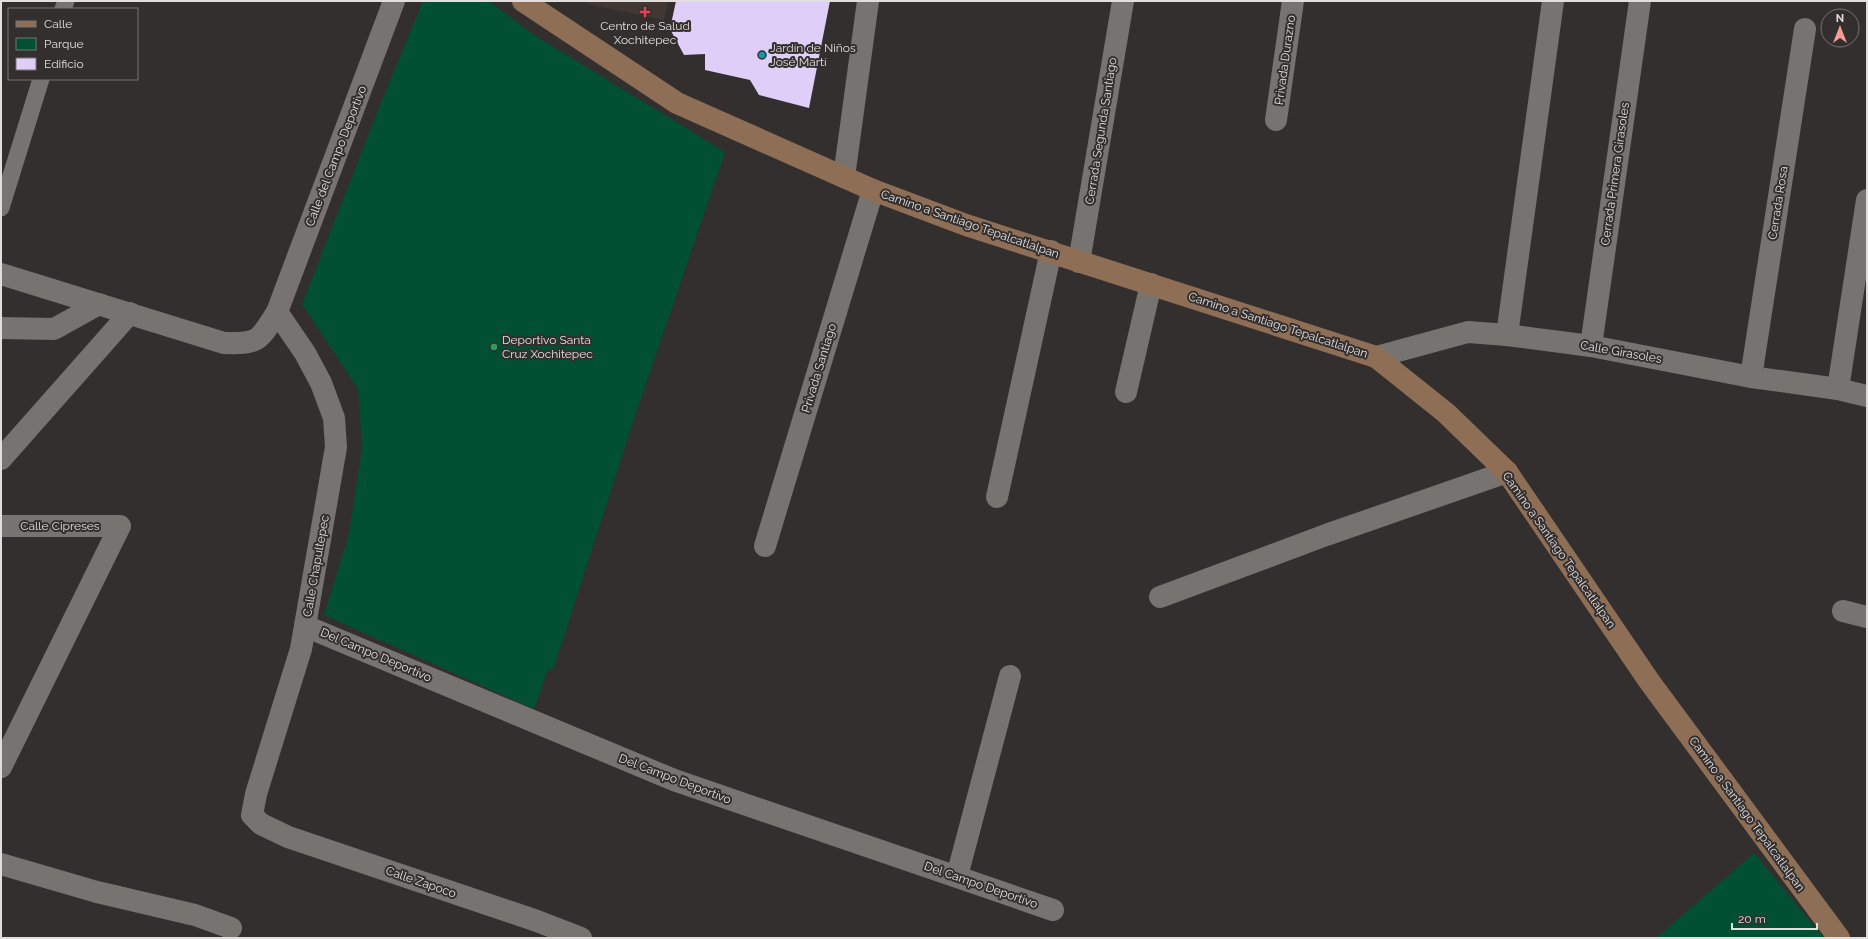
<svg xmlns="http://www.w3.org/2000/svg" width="1868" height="939" font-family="Raleway,sans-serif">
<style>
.built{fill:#413833}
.green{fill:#025034}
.building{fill:#dfcef8}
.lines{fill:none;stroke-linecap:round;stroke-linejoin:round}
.lane{stroke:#777371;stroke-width:17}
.street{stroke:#777371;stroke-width:22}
.secondary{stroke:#8f6e56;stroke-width:22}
.health-dot{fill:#e0444e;stroke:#332f2e;stroke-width:1.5}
.culture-dot{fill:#0f9aa8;stroke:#332f2e;stroke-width:1.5}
.leisure-dot{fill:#2e9e5b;stroke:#332f2e;stroke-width:1.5}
.labels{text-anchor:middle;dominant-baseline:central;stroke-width:4;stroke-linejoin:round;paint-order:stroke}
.poi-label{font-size:12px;fill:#e1dedd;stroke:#332f2e;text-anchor:start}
.street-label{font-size:12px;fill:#e1dedd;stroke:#332f2e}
</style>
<rect width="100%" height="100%" fill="#332f2e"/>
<!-- built -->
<path class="built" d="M587 1H668L664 20 587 4Z"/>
<!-- green -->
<g class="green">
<path d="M423 1H489L531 33 725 152 633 422 553 670 548 669 534 709 324 615 349 533 362 448 358 389 302 304 380 105Z"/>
<path d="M1754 853 1824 938H1656Z"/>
</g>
<!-- building -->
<path class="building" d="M676 1H830L809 108 759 95 750 80 705 70V54L684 55 670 29Z"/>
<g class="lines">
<!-- lane -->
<g class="lane">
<path d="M63 9 66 1"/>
<path d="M1 208 41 79"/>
</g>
<!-- street -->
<g class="street">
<path d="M1276 120 1293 1"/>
<path d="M844 177 868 1"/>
<path d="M1079 262 1123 1"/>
<path d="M1 274 224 343C259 344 259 341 277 312L394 1"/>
<path d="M277 312 305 353 321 383 334 418 336 447 301 649 256 794 252 815 261 824 288 837 537 921 581 938"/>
<path d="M1 328 54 329 99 304"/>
<path d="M1507 335 1553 1"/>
<path d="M1591 346 1640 1"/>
<path d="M1376 357 1468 332 1507 335 1591 346 1751 377 1838 389 1867 396"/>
<path d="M1751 377 1805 29"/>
<path d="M1838 389 1867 200"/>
<path d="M1126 392 1151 284"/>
<path d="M1 459 130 313"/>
<path d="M997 497 1051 251"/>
<path d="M1 526H120L1 767"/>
<path d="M765 546 873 190"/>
<path d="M1160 597 1326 535 1507 472"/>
<path d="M1843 611 1867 617"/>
<path d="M305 626 674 780 1053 910"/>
<path d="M1 864 97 892 195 915 231 928"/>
<path d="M957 876 1010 676"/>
</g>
<!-- secondary -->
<path class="secondary" d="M523 1 677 103 873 190 966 225 1376 357 1446 413 1507 472 1649 681 1839 938"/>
</g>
<!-- markers -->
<path class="health-dot" d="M643 6h4v4h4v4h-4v4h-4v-4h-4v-4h4z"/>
<circle class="culture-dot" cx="762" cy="55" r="4"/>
<circle class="leisure-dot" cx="494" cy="347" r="4"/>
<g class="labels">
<!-- poi labels -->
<g class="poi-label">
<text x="645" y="26" text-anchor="middle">Centro de Salud<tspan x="645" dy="14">Xochitepec</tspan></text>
<text x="770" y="48">Jardín de Niños<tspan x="770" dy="14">José Martí</tspan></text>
<text x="502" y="340">Deportivo Santa<tspan x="502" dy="14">Cruz Xochitepec</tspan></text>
</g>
<!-- street labels -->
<g class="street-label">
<text transform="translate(1285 60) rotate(-82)">Privada Durazno</text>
<text transform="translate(1101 131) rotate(-81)">Cerrada Segunda Santiago</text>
<text transform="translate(336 156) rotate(-69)">Calle del Campo Deportivo</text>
<text transform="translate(1615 174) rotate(-82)">Cerrada Primera Girasoles</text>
<text transform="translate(1778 203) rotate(-81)">Cerrada Rosa</text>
<text transform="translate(970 224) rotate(19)">Camino a Santiago Tepalcatlalpan</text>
<text transform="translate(1278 325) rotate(18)">Camino a Santiago Tepalcatlalpan</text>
<text transform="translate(1621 352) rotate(10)">Calle Girasoles</text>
<text transform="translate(819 368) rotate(-73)">Privada Santiago</text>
<text x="60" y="526">Calle Cipreses</text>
<text transform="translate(1559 550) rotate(55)">Camino a Santiago Tepalcatlalpan</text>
<text transform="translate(316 566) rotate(-80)">Calle Chapultepec</text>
<text transform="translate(376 655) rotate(23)">Del Campo Deportivo</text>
<text transform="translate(675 779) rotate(21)">Del Campo Deportivo</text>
<text transform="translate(1747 814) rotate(54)">Camino a Santiago Tepalcatlalpan</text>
<text transform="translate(421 882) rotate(19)">Calle Zapoco</text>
<text transform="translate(981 885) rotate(19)">Del Campo Deportivo</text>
</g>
</g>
<!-- border -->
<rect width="1868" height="939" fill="none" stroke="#e1dedd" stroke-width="4"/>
<!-- legend -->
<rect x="8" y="8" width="130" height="72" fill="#332f2e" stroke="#797574"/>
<rect x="16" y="21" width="20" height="6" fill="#8f6e56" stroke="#797574"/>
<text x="44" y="28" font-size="12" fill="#e1dedd">Calle</text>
<rect x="16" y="38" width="20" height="12" fill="#025034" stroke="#797574"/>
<text x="44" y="48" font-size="12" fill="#e1dedd">Parque</text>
<rect x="16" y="58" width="20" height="12" fill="#dfcef8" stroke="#797574"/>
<text x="44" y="68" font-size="12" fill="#e1dedd">Edificio</text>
<!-- north arrow -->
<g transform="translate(1840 28)"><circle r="19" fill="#332f2e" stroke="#797574"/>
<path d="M0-3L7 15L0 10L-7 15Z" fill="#f59c96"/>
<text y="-6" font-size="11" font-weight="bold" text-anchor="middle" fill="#e1dedd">N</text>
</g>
<!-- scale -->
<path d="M1732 923v6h85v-6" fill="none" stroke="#e1dedd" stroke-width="2"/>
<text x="1738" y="923" font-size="12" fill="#e1dedd" stroke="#332f2e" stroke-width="3" paint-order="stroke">20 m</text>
</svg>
